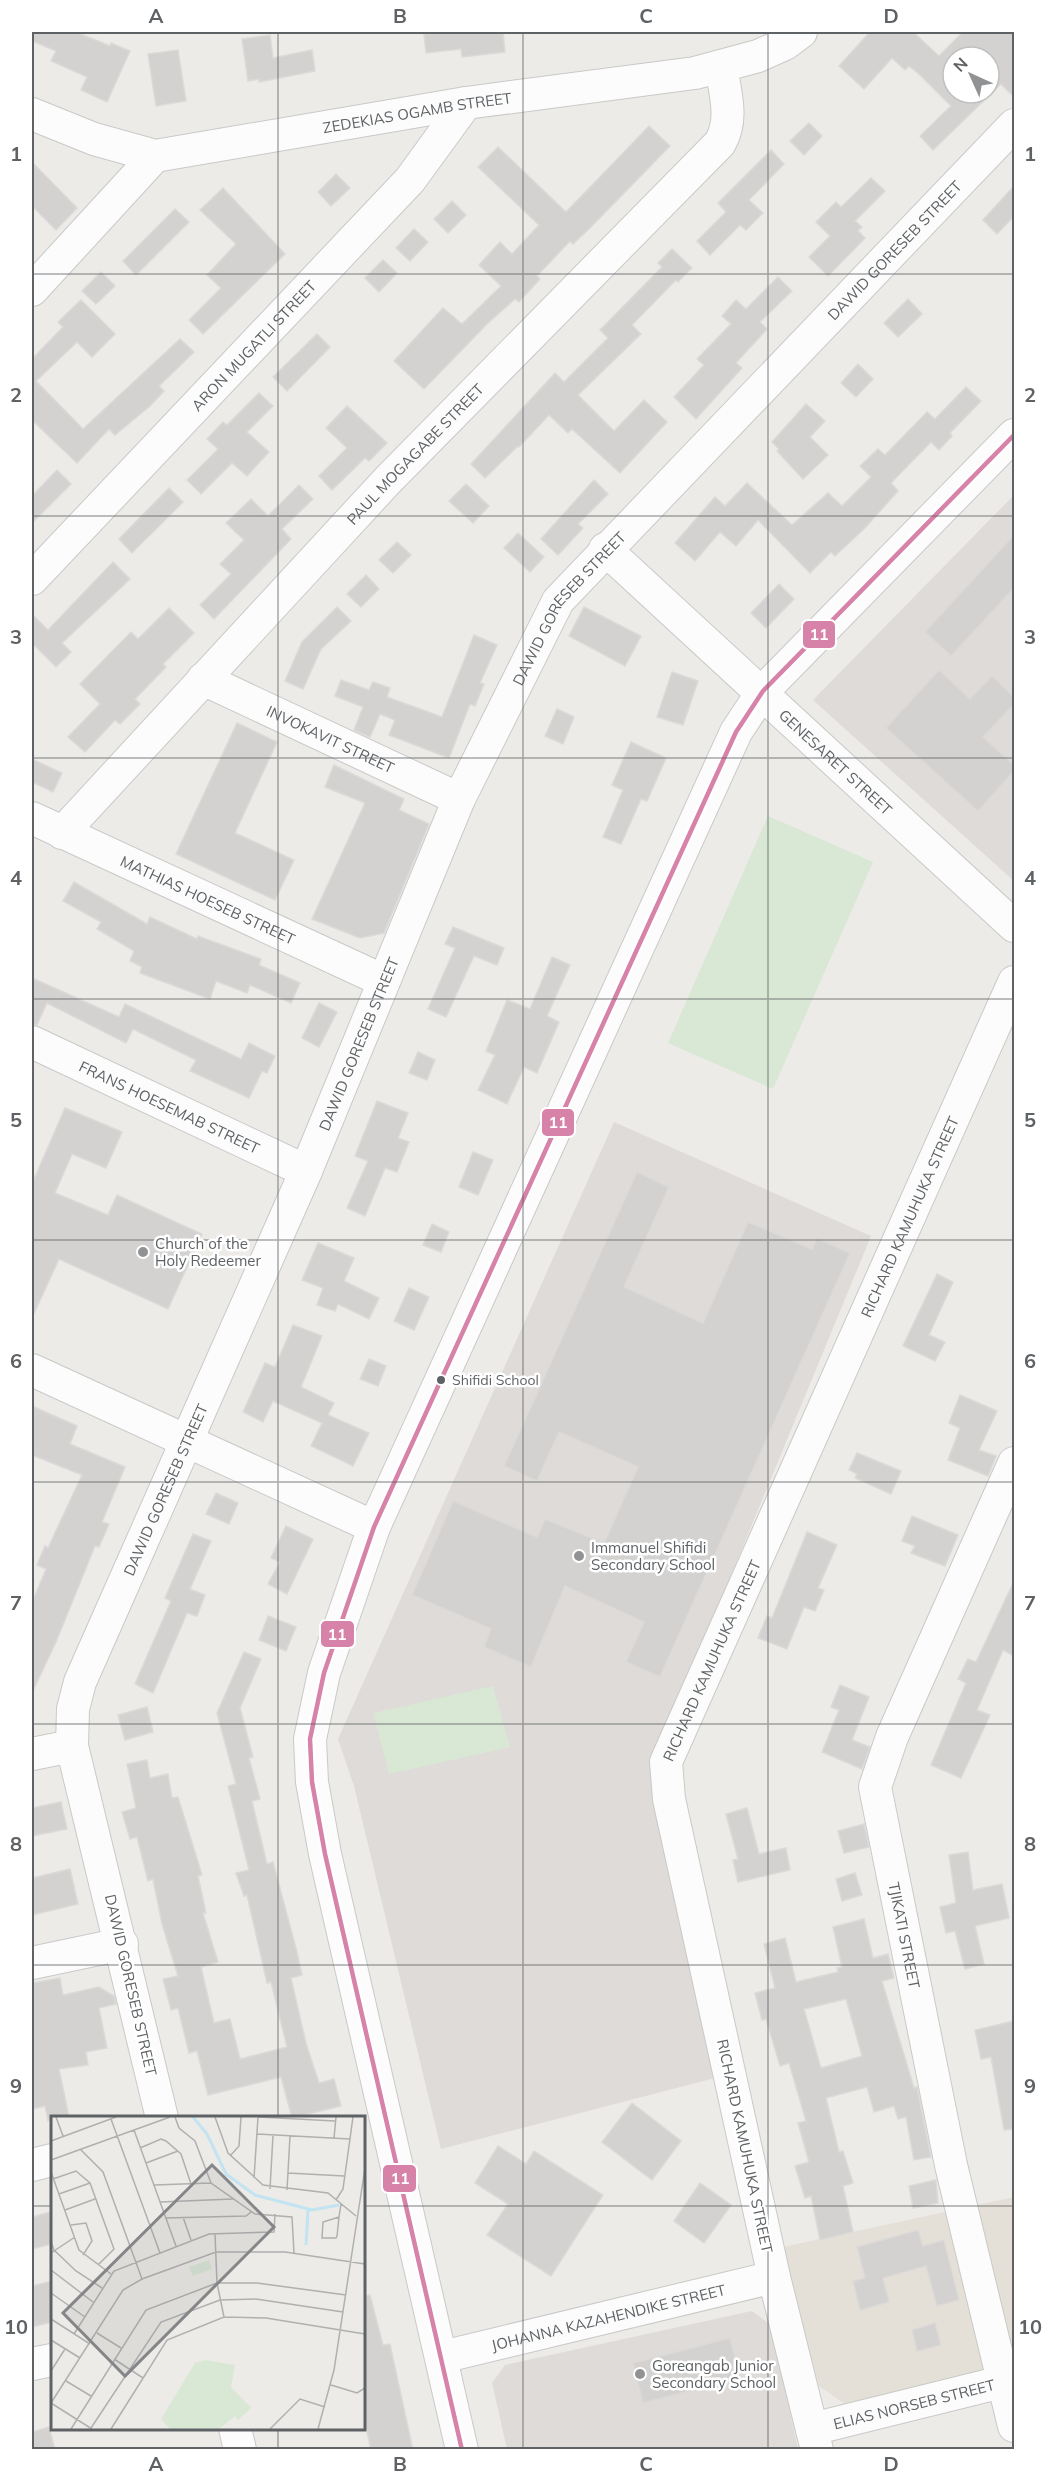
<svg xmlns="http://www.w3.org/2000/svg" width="1046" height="2481" font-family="Mulish,sans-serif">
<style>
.commercial{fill:#e5e0d7}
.education{fill:#dedbd8}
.green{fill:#d9e7d5}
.building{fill:#d4d2d1;stroke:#dcdad8;stroke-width:1.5;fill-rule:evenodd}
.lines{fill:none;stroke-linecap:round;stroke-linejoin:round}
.minor-casing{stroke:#c9c9c8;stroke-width:34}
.minor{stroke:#fcfcfc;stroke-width:32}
.bus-1-casing{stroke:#fff;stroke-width:9}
.bus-1{stroke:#d782a8;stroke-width:4.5}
.grid{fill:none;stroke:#5e6265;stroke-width:1.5;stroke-opacity:0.55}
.poi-dot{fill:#909293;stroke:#fff;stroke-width:2}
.bus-dot{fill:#5e6265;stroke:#fff;stroke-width:2}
.labels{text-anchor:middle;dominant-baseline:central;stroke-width:5;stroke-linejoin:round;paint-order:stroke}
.bus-label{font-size:14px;fill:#5e6265;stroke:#fff;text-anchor:start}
.street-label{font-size:15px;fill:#5e6265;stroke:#fff}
.poi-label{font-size:15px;fill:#5e6265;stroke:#fff;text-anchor:start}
.inset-river{fill:none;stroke:#c2e3f2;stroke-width:3}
.inset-road{fill:none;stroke:#b0b0b0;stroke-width:1.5}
.view{fill:#848688;fill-opacity:0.15;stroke:#848688;stroke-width:3}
.inset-edge{fill:none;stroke:#5e6265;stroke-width:3}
.line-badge{stroke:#fff;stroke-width:2}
.badge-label{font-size:16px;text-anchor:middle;font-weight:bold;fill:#fff}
.neatline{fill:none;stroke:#5e6265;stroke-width:2}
.grid-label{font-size:20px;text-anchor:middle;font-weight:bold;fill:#5e6265}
</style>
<rect width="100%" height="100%" fill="#edebe8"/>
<!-- commercial -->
<path class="commercial" d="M1014 2197V2366L849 2407 819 2386 783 2247Z"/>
<!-- education -->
<g class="education">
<path d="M1014 495V881L813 700Z"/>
<path d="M614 1122 871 1236 654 1762 715 2078 441 2149 354 1786 338 1739Z"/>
<path d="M752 2311 771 2325 798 2449H507L492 2383 505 2365Z"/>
</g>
<!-- green -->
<g class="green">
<path d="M768 816 873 862 773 1089 668 1043Z"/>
<path d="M493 1686 510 1747 389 1774 373 1713Z"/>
</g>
<!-- building -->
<g class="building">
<path d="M32 32H76L110 46 111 43 130 51 107 102 81 90 87 77 51 61 56 51 32 41Z"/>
<path d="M444 32H503L505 52 462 57 461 49 426 53 424 34Z"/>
<path d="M870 32H913L939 56 963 32H1014V97L1001 84 933 150 920 136 951 106 919 74 909 66 905 70 892 58 864 89 839 66ZM953 57H989V93H953Z"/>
<path d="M270 35 273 58 312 50 315 71 259 82V79L248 81 242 39Z"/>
<path d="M178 50 186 101 156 106 148 54Z"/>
<path d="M809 123 822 136 804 155 790 141Z"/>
<path d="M649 126 670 146 590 228 573 244 570 241 537 276 540 279 519 302 515 299 488 323 424 389 394 361 443 308 462 324 501 286 479 265 500 242 512 254 539 225 478 167 498 147 566 212Z"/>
<path d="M771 150 784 164 749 200 763 213 746 230 740 225 710 255 697 241 726 212 718 203Z"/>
<path d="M32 162 77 208 56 230 32 206Z"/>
<path d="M336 174 350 188 331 206 318 192Z"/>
<path d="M871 178 885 191 855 221 862 227 858 231 865 238 828 276 809 257 830 236 816 222 836 202 841 207Z"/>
<path d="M1014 186V216L997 234 983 220Z"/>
<path d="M223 188 285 254 203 334 189 320 221 288 207 275 236 244 200 210Z"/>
<path d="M452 201 466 215 448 233 434 219Z"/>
<path d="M175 209 189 222 136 275 123 261Z"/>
<path d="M414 229 428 242 410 261 396 248Z"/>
<path d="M672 249 692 268 678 282 676 280 632 325 641 334 578 395 614 431 644 400 667 422 620 473 572 429 568 433 549 415 519 447 518 446 485 478 471 464 555 373 564 382 608 338 600 330 662 267 658 263Z"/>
<path d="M383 260 397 273 379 292 365 278Z"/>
<path d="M101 272 115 286 96 304 82 291Z"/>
<path d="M778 277 792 291 760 322 767 329 736 363 742 368 696 419 674 397 704 365 697 359 731 324 722 316 736 300 746 309Z"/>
<path d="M908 299 922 314 898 337 884 323Z"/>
<path d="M81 300 115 334 92 357 77 342 36 381 83 429 180 339 194 352 159 386 164 391 150 406 115 435 109 429 77 463 34 422 32 425V359L63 327 58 322Z"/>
<path d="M317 334 330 347 287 391 273 377Z"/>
<path d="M858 364 873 379 856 397 841 383Z"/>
<path d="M966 387 981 401 950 433 952 436 939 450 931 442 891 483 898 491 865 528 835 556 831 552 810 573 758 520 736 546 720 532 695 561 675 543 715 497 725 506 747 483 792 525 828 493 842 506 871 477 860 466 878 449 885 455 927 412 935 419Z"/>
<path d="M259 393 273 406 247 432 269 452 247 476 232 463 201 494 187 480 218 449 207 439 223 422 227 425Z"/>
<path d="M806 404 825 421 810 437 828 455 803 479 777 451 779 449 772 442Z"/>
<path d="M347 406 387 443 369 461 365 458 332 490 319 476 347 448 326 428Z"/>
<path d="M57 470 71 484 32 523V496Z"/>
<path d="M594 480 608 494 578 524 583 528 558 555 541 539Z"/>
<path d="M466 484 489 506 473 523 449 501Z"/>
<path d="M299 485 313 499 282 529 291 539 214 619 200 605 231 574 220 564 244 540 226 523 251 499 268 516Z"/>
<path d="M169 488 183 502 132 553 119 539Z"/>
<path d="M518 533 544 557 530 572 504 548Z"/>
<path d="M1014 535V588L951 656 925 632Z"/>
<path d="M397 542 411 555 393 573 379 560Z"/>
<path d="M113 562 130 579 62 643 71 652 56 667 32 643V614L48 630Z"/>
<path d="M366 575 379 589 361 607 347 594Z"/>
<path d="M779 584 794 599 766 628 751 613Z"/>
<path d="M337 607 351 621 321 649 303 689 285 681 302 642Z"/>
<path d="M584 607 641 636 625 666 569 636Z"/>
<path d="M169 608 194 633 163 664 166 667 135 699 140 704 120 724 115 720 85 752 68 737 100 704 80 684 131 632 138 639Z"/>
<path d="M474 635 497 645 480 683 484 684 475 706 470 704 449 758 389 735 395 720 380 714 370 737 354 730 363 707 335 696 341 680 369 690 373 682 390 688 387 697 442 717Z"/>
<path d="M939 670 970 699 992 676 1014 697V704L983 737 1014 765V771L978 811 886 728Z"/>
<path d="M672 672 698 681 683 725 657 717Z"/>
<path d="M557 709 574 717 563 744 545 736Z"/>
<path d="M237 723 277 742 235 833 294 860 275 900 176 854Z"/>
<path d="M631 742 666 758 647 801 641 799 621 844 603 837 623 790 612 785Z"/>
<path d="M32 759 62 773 53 792 32 782Z"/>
<path d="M334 765 404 799 399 810 429 824 384 933 360 938 312 919 365 803 325 787Z"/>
<path d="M74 882 147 924 150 917 197 939 198 936 261 959 259 965 300 983 291 1003 250 985 247 993 216 981 210 999 140 973 142 967 130 961 134 951 97 929 101 922 63 901Z"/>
<path d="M453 927 504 948 497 965 474 956 446 1017 428 1009 455 948 445 944Z"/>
<path d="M552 957 570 965 547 1016 559 1022 537 1073 524 1067 507 1104 478 1090 495 1055 486 1051 507 1000 530 1009Z"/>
<path d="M32 978 119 1017 125 1004 241 1059 249 1043 275 1056 267 1073 262 1071 249 1098 190 1071 196 1060 133 1029 126 1043 47 1003 37 1025 32 1024Z"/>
<path d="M319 1003 337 1012 319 1047 302 1038Z"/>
<path d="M418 1052 435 1060 427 1080 409 1073Z"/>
<path d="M377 1101 408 1113 398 1138 409 1142 397 1172 385 1168 365 1216 347 1208 368 1161 355 1156Z"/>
<path d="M65 1108 122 1132 106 1168 72 1154 55 1193 108 1215 117 1195 202 1234 168 1309 59 1259 32 1318V1184Z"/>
<path d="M473 1152 493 1160 478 1195 459 1187Z"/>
<path d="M637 1172 669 1187 624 1287 703 1323 748 1222 812 1249 817 1238 850 1253 660 1677 626 1662 644 1622 565 1586 531 1667 484 1647 491 1629 412 1595 453 1501 537 1537 545 1519 604 1543 638 1467 559 1432 537 1481 504 1466Z"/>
<path d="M432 1224 449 1232 441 1252 423 1245Z"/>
<path d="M318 1243 354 1258 344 1281 379 1298 369 1319 338 1304 335 1311 317 1305 323 1288 302 1280Z"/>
<path d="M937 1274 953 1282 929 1335 945 1342 935 1361 903 1346Z"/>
<path d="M409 1288 429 1297 414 1330 394 1321Z"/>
<path d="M293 1325 322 1336 301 1387 334 1403 328 1415 369 1433 353 1466 311 1446 322 1423 273 1401 263 1422 243 1412 265 1363 275 1367Z"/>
<path d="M369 1359 386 1366 378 1386 360 1379Z"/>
<path d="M960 1395 997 1411 979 1450 996 1456 988 1476 948 1460 960 1428 949 1423Z"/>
<path d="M32 1406 77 1426 70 1444 125 1467 102 1522 109 1524 99 1547 95 1546 56 1642 32 1693V1603L46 1569 37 1565 45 1546 48 1548 82 1475 32 1455Z"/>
<path d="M857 1453 901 1471 891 1494 855 1478 857 1474 849 1470Z"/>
<path d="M216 1493 238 1503 229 1524 206 1514Z"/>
<path d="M912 1516 958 1535 945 1566 911 1553 915 1546 902 1541Z"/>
<path d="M286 1526 313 1539 287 1594 268 1584 280 1562 271 1558Z"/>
<path d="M807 1532 837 1545 818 1588 824 1590 815 1611 804 1607 787 1649 758 1638 767 1616 772 1618Z"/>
<path d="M193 1534 211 1541 190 1589 205 1595 197 1616 187 1613 153 1693 135 1684 171 1601 165 1598Z"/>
<path d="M1014 1581V1656L1003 1650 977 1710 990 1715 961 1778 931 1765 966 1683 958 1679 968 1659 976 1662Z"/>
<path d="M268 1616 296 1627 286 1651 259 1640Z"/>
<path d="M244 1652 261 1659 240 1708 253 1757 249 1758 260 1799 252 1801 267 1864 273 1862 297 1952 302 1975 291 1978 306 2043 319 2083 334 2079 341 2106 292 2118 281 2077 208 2095 197 2051 189 2053 178 2008 171 2010 163 1979 178 1976 162 1924 153 1879 148 1881 137 1837 130 1839 122 1812 136 1808 127 1764 147 1760 150 1778 168 1774 172 1798 178 1797 202 1875 198 1876 206 1913H203L218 1962 201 1967 214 2023 230 2019 240 2059 287 2047 271 1982 267 1983 247 1895 244 1896 236 1873 249 1870 228 1786 236 1784 217 1713Z"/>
<path d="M840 1685 869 1697 852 1740 870 1747 862 1769 822 1752 839 1710 831 1707Z"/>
<path d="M147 1707 153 1732 125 1740 118 1715Z"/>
<path d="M61 1802 67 1829 32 1836V1808Z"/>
<path d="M747 1808 759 1854 786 1848 790 1870 738 1882 733 1860 738 1859 726 1814Z"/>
<path d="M864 1824 869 1847 844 1853 838 1831Z"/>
<path d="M968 1852 973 1890 1002 1884 1009 1918 975 1926 984 1964 965 1969 955 1931 946 1933 940 1907 956 1903 949 1855Z"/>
<path d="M70 1869 78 1904 32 1915V1878Z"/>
<path d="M855 1873 862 1895 842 1901 836 1879Z"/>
<path d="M864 1919 873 1958 888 1954 894 1978 882 1981 914 2088 917 2087 931 2157 914 2160 906 2117 898 2119 894 2106 874 2112 867 2087 826 2098 839 2152 843 2151 853 2183 843 2186 853 2232 820 2240 811 2196 805 2198 795 2166 809 2162 798 2123 806 2121 789 2063 780 2066 766 2019 762 2020 755 1993 775 1988 764 1944 785 1938 796 1982 838 1972 837 1968 842 1967 833 1927ZM846 1999 862 2056 821 2068 804 2009Z"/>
<path d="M60 1978 63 1995 99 1987 114 1996 116 2004 99 2008 107 2048 86 2052 88 2065 59 2069 69 2117 52 2118 48 2121 45 2106 32 2109V1983Z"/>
<path d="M1014 2021V2129L1004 2130 991 2057 981 2059 975 2030Z"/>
<path d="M632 2103 681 2141 652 2180 602 2142Z"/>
<path d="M498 2146 526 2164 534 2151 603 2195 551 2276 487 2235 508 2204 475 2183Z"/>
<path d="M936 2180 938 2203 913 2208 909 2186Z"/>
<path d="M700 2183 731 2205 704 2243 674 2221Z"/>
<path d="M50 2212 52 2244 32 2249V2217Z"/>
<path d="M918 2230 923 2246 944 2240 959 2300 937 2306 926 2266 883 2278 889 2302 860 2310 853 2281 865 2278 857 2247Z"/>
<path d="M52 2281V2322L32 2327V2286Z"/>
<path d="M370 2295 383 2345 390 2344 413 2450H371L363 2413V2296Z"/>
<path d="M935 2323 941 2345 917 2351 912 2330Z"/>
<path d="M730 2338 740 2378 643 2403 633 2363Z"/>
<path d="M49 2427 55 2450H32V2432Z"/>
</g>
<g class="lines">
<defs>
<g id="minor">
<path id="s1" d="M32 114 94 139 155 156 466 103 695 73 758 56 785 44 801 32"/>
<path d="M32 290 155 156"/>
<path id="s2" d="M605 549 1014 926"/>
<path id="s3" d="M32 579 410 180 466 103"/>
<path id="s4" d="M203 679 459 799"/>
<path id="s5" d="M32 818 384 981"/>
<path id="s6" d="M62 833 387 481 720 143C734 119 725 93 721 66"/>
<path id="s7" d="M32 1042 306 1171"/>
<path d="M32 1370 374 1527"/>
<path id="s8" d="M1014 1463 892 1737 875 1787 951 2165 1014 2426"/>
<path d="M32 1754 72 1746"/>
<path d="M32 1963 122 1944"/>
<path id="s9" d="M162 2118 72 1746 73 1709 80 1682 306 1171 459 799 558 601 1014 125"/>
<path d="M32 2165 52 2160"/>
<path id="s10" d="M442 2357 774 2277"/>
<path d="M32 2364 52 2360"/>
<path d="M235 2428 240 2450"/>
<path id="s11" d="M812 2429 1014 2379"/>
<path d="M462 2450 325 1854 312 1782 310 1739 324 1673 374 1527 736 732 763 691 1014 435"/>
<path id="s12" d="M817 2450 774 2277 669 1799 666 1762 1014 982"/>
</g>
</defs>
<!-- minor casing -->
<use href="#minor" class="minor-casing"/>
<!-- minor -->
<use href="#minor" class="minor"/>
<defs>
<path id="bus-1" d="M462 2450 325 1854 312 1782 310 1739 324 1673 374 1527 736 732 763 691 1014 435"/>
</defs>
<!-- bus-1 casing -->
<use href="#bus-1" class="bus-1-casing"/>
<!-- bus-1 -->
<use href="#bus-1" class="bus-1"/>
</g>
<!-- grid -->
<path class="grid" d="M278 32V2118M523 32V2450M768 32V2450M32 274H1014M32 516H1014M32 758H1014M32 999H1014M32 1240H1014M32 1482H1014M32 1724H1014M32 1965H1014M32 2206H52M363 2206H1014M278 2428V2450"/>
<!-- markers -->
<g class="poi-dot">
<circle cx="143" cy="1252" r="6"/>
<circle cx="579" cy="1556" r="6"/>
<circle cx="640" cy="2374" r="6"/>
</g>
<circle class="bus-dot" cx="441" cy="1380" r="5"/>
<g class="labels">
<!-- bus labels -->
<g class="bus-label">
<text x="452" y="1380">Shifidi School</text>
</g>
<!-- street labels -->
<g class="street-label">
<text stroke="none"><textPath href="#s1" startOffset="396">ZEDEKIAS OGAMB STREET</textPath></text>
<text stroke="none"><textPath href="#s9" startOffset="2116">DAWID GORESEB STREET</textPath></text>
<text stroke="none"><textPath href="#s3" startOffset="322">ARON MUGATLI STREET</textPath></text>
<text stroke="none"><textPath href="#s6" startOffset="518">PAUL MOGAGABE STREET</textPath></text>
<text stroke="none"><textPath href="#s9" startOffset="1630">DAWID GORESEB STREET</textPath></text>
<text stroke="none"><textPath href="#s4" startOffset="141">INVOKAVIT STREET</textPath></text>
<text stroke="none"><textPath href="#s2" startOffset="314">GENESARET STREET</textPath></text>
<text stroke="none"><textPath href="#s5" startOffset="194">MATHIAS HOESEB STREET</textPath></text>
<text stroke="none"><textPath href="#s9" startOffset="1144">DAWID GORESEB STREET</textPath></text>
<text stroke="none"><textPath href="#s7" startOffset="152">FRANS HOESEMAB STREET</textPath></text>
<text stroke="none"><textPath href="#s12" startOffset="1302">RICHARD KAMUHUKA STREET</textPath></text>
<text stroke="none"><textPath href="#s9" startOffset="658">DAWID GORESEB STREET</textPath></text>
<text stroke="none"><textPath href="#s12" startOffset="816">RICHARD KAMUHUKA STREET</textPath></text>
<text stroke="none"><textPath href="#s8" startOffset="504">TJIKATI STREET</textPath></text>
<text transform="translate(131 1985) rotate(77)">DAWID GORESEB STREET</text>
<text transform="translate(745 2146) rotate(78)">RICHARD KAMUHUKA STREET</text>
<text stroke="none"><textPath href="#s10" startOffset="171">JOHANNA KAZAHENDIKE STREET</textPath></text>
<text stroke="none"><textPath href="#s11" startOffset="105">ELIAS NORSEB STREET</textPath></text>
</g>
<!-- poi labels -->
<g class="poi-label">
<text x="155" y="1243">Church of the<tspan x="155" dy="17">Holy Redeemer</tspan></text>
<text x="591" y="1547">Immanuel Shifidi<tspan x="591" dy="17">Secondary School</tspan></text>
<text x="652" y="2365">Goreangab Junior<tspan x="652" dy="17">Secondary School</tspan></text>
</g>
</g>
<!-- overview -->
<g transform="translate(51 2116)">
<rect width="314" height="314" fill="#edebe8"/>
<path d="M158 144 161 153 142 160 138 151ZM154 244 184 249 180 271 200 292 187 304 184 300 168 313H119L110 303 144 247Z" fill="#d9e7d5"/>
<path class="inset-river" d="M142 1 156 18 175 58 204 79 261 94 288 89M255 129 257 94"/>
<path class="inset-road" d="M5 1 12 20M124 1 128 12 144 25 160 67 204 98 241 101 243 137M164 1 177 37 212 69 277 77 305 100M208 1 284 5M60 3 109 137M83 14 125 130M206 18 299 23M283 22 285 1M0 25 65 1M89 32 110 23 115 25 130 38 140 68M29 33 52 56 91 163M179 40 188 30 190 1M0 44 119 1M95 47 127 35M0 56 28 134 60 158M237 57 293 60M203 62 207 1M2 63 25 55 39 67 63 133 47 149M103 69 160 67M219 73 222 19M236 74 239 20M8 78 39 67M285 84 292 73 302 1M109 86 182 83M14 94 44 83M132 101 140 124M288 101 272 106 271 122H285L286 120 288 101 290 88M114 102 195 100 200 96M20 109 35 107 41 125 32 139M164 118 166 167 173 201M0 126 3 134 25 155 51 172M0 137 24 121M0 154 42 186M0 177 34 201M0 203 39 228M46 217 70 232M23 218 63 155 158 118 223 116 224 98M0 224 29 242M63 243 92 262M0 255 14 233M15 265 40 280M280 269 306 277 314 272M0 287 72 174 91 163 165 136H234L314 148M0 287 41 313M40 312 110 206 169 184 205 183 292 196M20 313 95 194 166 167H206L295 179M60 313 116 224 173 201 215 202 314 218M219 313 249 283 274 291M267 313 283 254 314 52"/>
<path class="view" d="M161 49 223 111 74 260 12 197Z"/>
<rect width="314" height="314" class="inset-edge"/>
</g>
<g class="line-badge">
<rect x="802" y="620" width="34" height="29" rx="6" fill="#d782a8"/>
<rect x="541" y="1108" width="34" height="29" rx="6" fill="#d782a8"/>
<rect x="320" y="1620" width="35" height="28" rx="6" fill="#d782a8"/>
<rect x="382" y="2164" width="35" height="29" rx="6" fill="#d782a8"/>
</g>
<g class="badge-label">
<text x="819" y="640">11</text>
<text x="558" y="1128">11</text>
<text x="337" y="1640">11</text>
<text x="400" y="2184">11</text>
</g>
<!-- border -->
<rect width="1046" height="2481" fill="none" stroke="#ffffff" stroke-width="66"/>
<!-- north arrow -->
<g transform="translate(971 75) rotate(315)"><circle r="28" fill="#ffffff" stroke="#bfc0c1" stroke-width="1.5"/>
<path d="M0-4.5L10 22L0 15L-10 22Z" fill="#909293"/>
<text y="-9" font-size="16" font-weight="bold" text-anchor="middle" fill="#5e6265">N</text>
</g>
<rect x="33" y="33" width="980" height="2415" class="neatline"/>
<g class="grid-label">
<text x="156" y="23">A</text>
<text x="400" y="23">B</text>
<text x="646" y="23">C</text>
<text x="891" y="23">D</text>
<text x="16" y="161">1</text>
<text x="1030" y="161">1</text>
<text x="16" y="402">2</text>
<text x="1030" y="402">2</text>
<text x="16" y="644">3</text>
<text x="1030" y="644">3</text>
<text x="16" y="885">4</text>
<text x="1030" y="885">4</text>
<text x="16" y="1127">5</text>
<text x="1030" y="1127">5</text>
<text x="16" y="1368">6</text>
<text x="1030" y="1368">6</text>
<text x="16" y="1610">7</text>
<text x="1030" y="1610">7</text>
<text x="16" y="1851">8</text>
<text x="1030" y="1851">8</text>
<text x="16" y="2093">9</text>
<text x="1030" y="2093">9</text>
<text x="16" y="2334">10</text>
<text x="1030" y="2334">10</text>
<text x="156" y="2471">A</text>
<text x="400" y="2471">B</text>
<text x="646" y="2471">C</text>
<text x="891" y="2471">D</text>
</g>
</svg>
